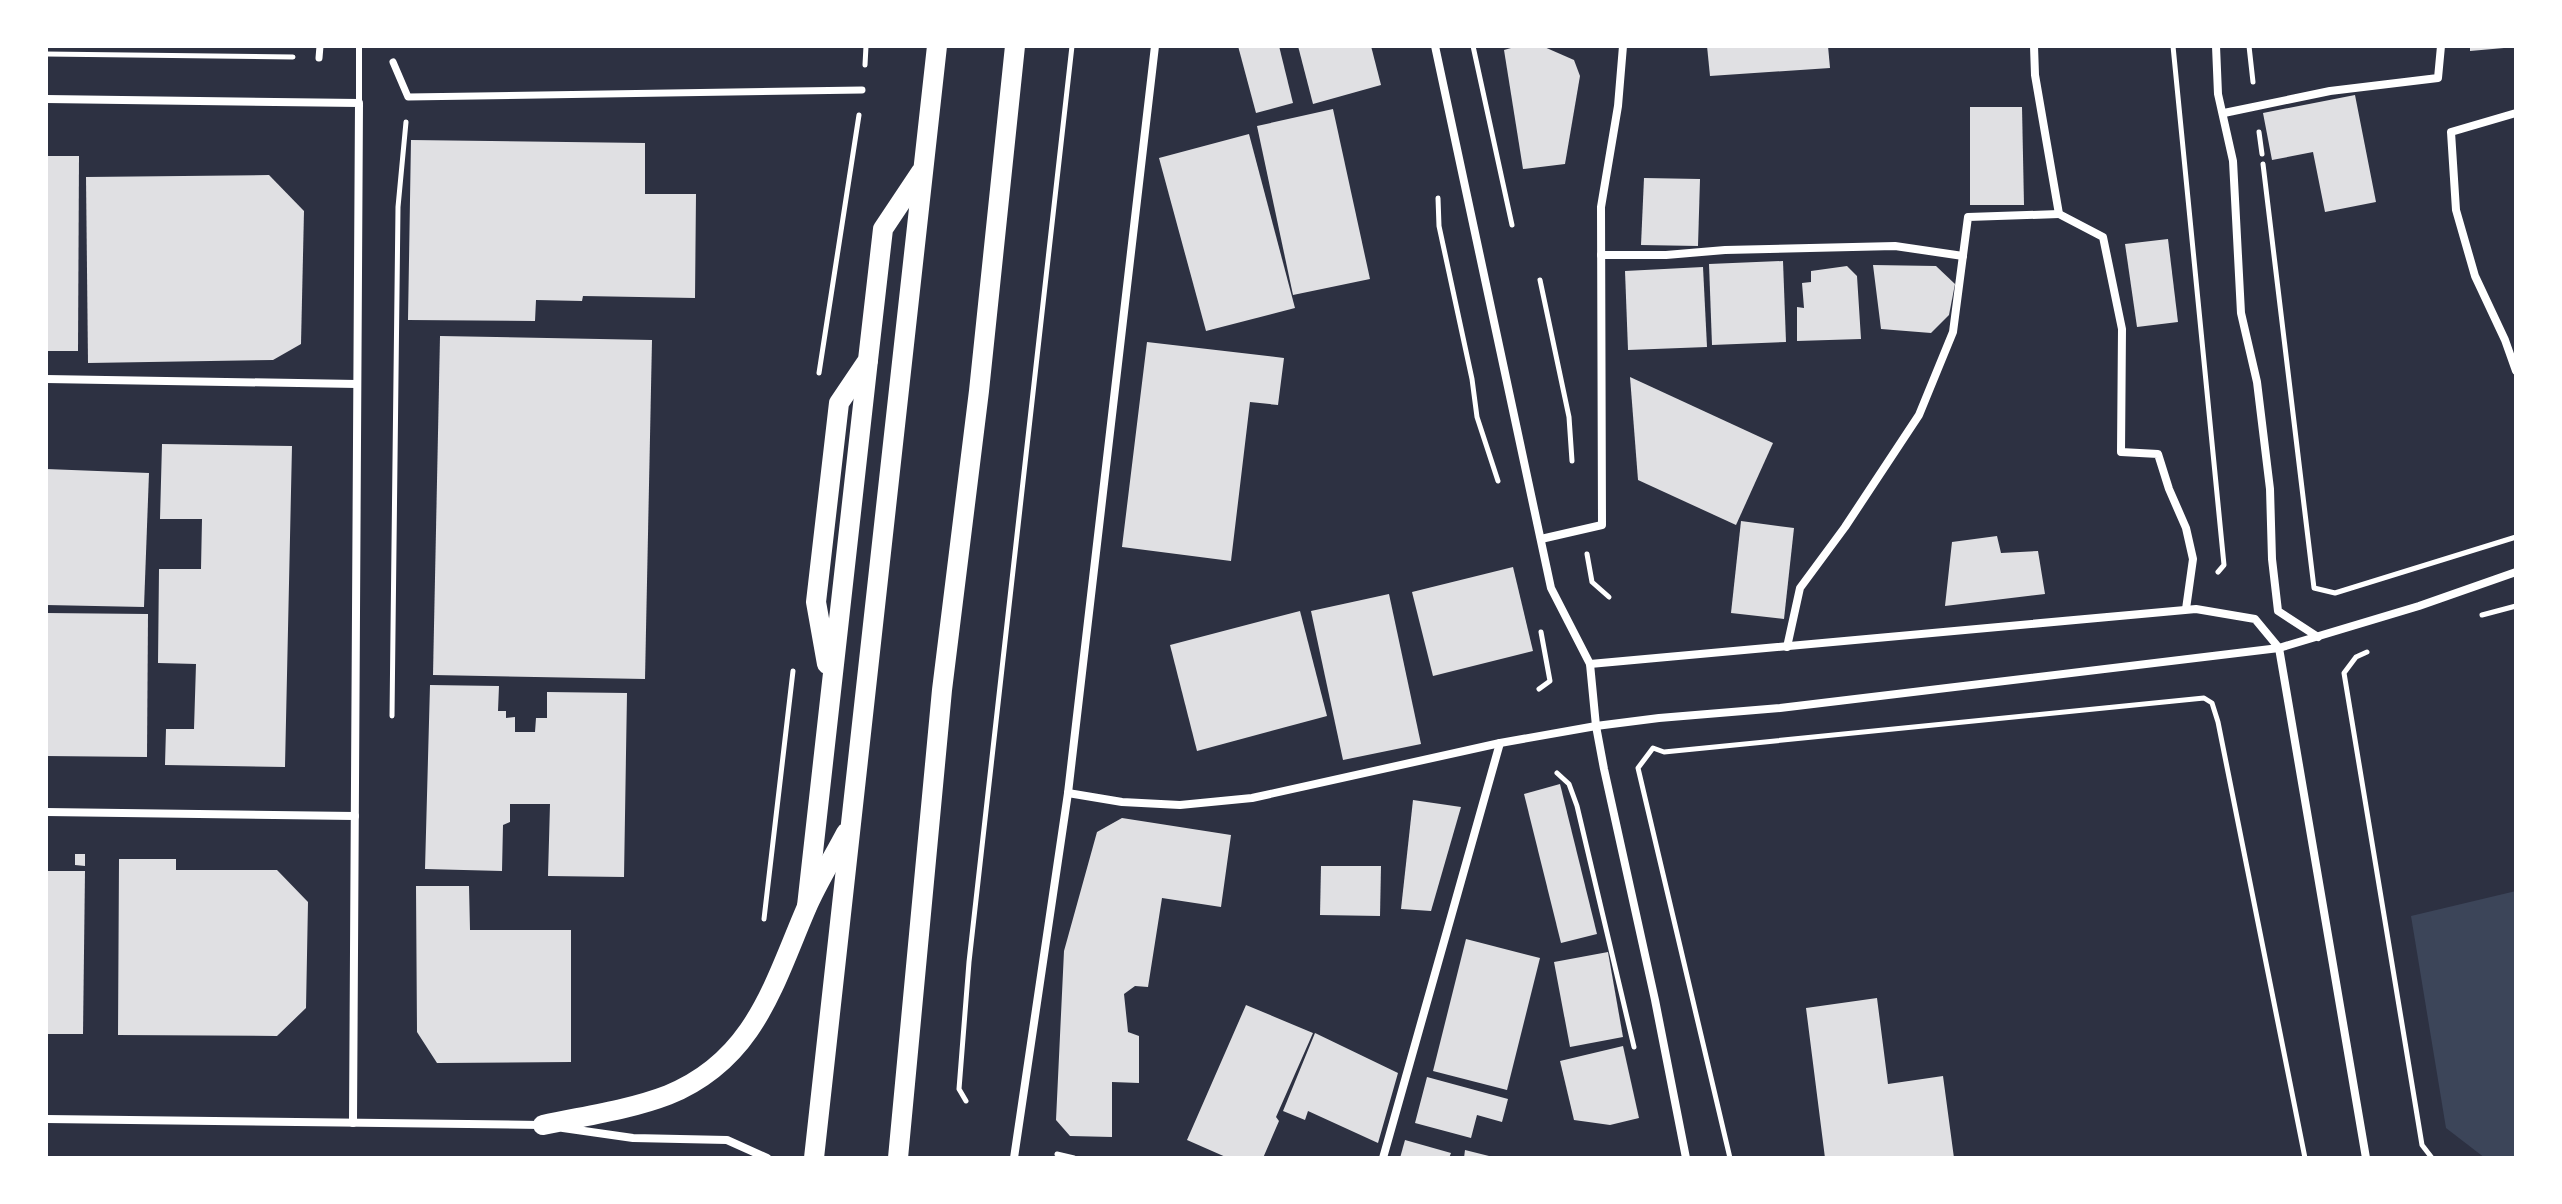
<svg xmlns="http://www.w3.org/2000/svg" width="2562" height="1204" font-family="Signika,sans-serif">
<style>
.green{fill:#3c4559}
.building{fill:#e0e0e3}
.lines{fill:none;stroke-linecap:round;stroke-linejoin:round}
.path{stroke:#fff;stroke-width:5}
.service{stroke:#fff;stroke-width:6}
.pedestrian{stroke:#fff;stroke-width:7}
.minor{stroke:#fff;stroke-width:8}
.primary{stroke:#fff;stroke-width:20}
</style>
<rect width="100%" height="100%" fill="#2d3142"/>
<!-- green -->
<path class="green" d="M2516 891V1158H2485L2446 1128 2411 916Z"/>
<!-- building -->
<g class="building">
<path d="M1238 46H1279L1293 103 1256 113Z"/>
<path d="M1298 46H1371L1381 85 1313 104Z"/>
<path d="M1518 46H1542L1574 60 1580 76 1565 164 1523 169 1504 50Z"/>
<path d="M1707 46H1828L1830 68 1710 76Z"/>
<path d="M2470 46H2504V48L2470 51Z"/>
<path d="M2355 95 2376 202 2325 212 2313 152 2272 160 2263 113Z"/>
<path d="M1970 107H2022L2024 205H1970Z"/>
<path d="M1333 109 1370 279 1293 295 1257 126Z"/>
<path d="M1249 134 1295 308 1206 331 1159 158Z"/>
<path d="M411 140 645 143V194H696L695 298 583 296 582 301 536 300 535 321 408 320Z"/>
<path d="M46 156H79L78 351H46Z"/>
<path d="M269 175 304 211 301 344 273 360 88 363 86 177Z"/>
<path d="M1644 178 1700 179 1698 246 1641 245Z"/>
<path d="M2168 239 2178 322 2137 327 2125 244Z"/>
<path d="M1783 261 1786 342 1712 345 1709 264Z"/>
<path d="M1873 265 1936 266 1955 284 1949 315 1931 333 1881 329Z"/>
<path d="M1847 266 1857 276 1861 339 1797 341V307L1804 308 1802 283 1811 282V271Z"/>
<path d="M1703 267 1707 347 1628 350 1625 271Z"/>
<path d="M440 336 652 340 645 679 433 675Z"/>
<path d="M1147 342 1284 358 1278 405 1250 402 1231 561 1122 547Z"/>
<path d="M1630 377 1773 443 1736 525 1638 480Z"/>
<path d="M162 444 292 446 285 767 165 765 166 729H194L196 664 158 663 159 569H201L202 519H160Z"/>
<path d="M46 469 149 473 144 607 46 605Z"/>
<path d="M1741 521 1794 528 1784 619 1731 613Z"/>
<path d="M1997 536 2001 553 2038 551 2045 594 1945 606 1952 542Z"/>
<path d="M1513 567 1533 651 1433 676 1412 592Z"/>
<path d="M1389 594 1421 744 1343 760 1311 611Z"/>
<path d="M1300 611 1327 716 1197 751 1170 645Z"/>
<path d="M46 613 148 614 147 757 46 756Z"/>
<path d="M430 685 499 686 498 711H506V718L515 717V732H535L536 718H547V692L627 693 624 877 548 876 550 804H510V822L503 825 502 871 425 869Z"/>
<path d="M1560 784 1597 934 1561 943 1524 794Z"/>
<path d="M1413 800 1461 807 1431 911 1401 909Z"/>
<path d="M1122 818 1231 835 1221 907 1162 898 1148 987 1135 986 1124 994 1128 1032 1139 1036V1083L1112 1082V1137L1070 1136 1056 1120 1064 951 1097 832Z"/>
<path d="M75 854H85V866L75 865Z"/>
<path d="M119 859H176V870H277L308 902 306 1008 277 1036 118 1035Z"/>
<path d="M1321 866H1381L1380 916 1320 915Z"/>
<path d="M46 871H85L83 1034H46Z"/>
<path d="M416 886H469L470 930H571V1062L437 1063 417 1032Z"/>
<path d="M1466 939 1540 958 1507 1090 1433 1071Z"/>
<path d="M1608 952 1623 1037 1570 1047 1554 962Z"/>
<path d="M1877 998 1888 1084 1943 1076 1954 1158H1825L1806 1008Z"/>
<path d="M1246 1005 1313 1033 1276 1117 1279 1121 1263 1158H1228L1187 1140Z"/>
<path d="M1315 1033 1398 1073 1378 1143 1308 1111 1305 1120 1283 1111Z"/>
<path d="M1623 1046 1639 1118 1610 1125 1574 1120 1560 1061Z"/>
<path d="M1427 1077 1508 1099 1502 1122 1477 1115 1471 1138 1415 1123Z"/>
<path d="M1405 1140 1451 1153 1449 1158H1400Z"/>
<path d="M1465 1150 1493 1157 1492 1158H1464Z"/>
</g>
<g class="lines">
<!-- path -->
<g class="path">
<path d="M1473 46 1512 225"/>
<path d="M2173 46 2224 565 2218 572"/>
<path d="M2249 46 2253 82"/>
<path d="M46 54 293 57"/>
<path d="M865 65 866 46"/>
<path d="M2259 132 2262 154"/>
<path d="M2263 164 2314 588 2335 593 2516 537"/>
<path d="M1438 198 1439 226 1472 379 1477 417 1498 481"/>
<path d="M1540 280 1569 417 1572 461"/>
<path d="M819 373 859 115"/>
<path d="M1587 554 1592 582 1609 597"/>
<path d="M2482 615 2516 606"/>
<path d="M2367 652 2356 657 2344 673 2422 1145 2432 1158"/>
<path d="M1539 689 1550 681 1541 632"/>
<path d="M392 716 398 207 406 122"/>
<path d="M1557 773 1569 784 1577 806 1634 1047"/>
<path d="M764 919 793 671"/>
<path d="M966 1101 959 1089 969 962 1072 46"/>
<path d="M1057 1154 1074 1158"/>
<path d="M1730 1158 1638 768 1653 748 1664 752 2204 698 2212 703 2218 722 2305 1158"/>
</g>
<!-- service -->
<path class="service" d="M359 103V46"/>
<!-- pedestrian -->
<g class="pedestrian">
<path d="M319 58 320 46"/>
<path d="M393 62 408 97 862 90"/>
</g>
<!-- minor -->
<g class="minor">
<path d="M1435 46 1551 588 1590 664 1596 726 1604 769 1655 1000 1686 1158"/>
<path d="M2034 46 2035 75 2059 214 2103 237 2122 329 2121 452 2158 454 2169 489 2186 528 2193 559 2186 609"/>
<path d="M2216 46 2218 94 2233 161 2241 313 2257 382 2270 489 2272 559 2278 611 2318 637"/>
<path d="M46 99 359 103 353 1123"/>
<path d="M2224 113 2330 91 2438 78 2441 46"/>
<path d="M2516 113 2451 132 2456 210 2475 276 2505 340 2516 371"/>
<path d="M1601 255H1666L1725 250 1895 246 1963 256"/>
<path d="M46 379 357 384"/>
<path d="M1541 539 1602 525 1601 207 1618 106 1623 46"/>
<path d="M1787 647 1800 588 1845 527 1919 415 1953 332 1968 217 2059 214"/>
<path d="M1590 664 2196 609 2255 619 2279 648 2366 1158"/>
<path d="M1068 793 1122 802 1180 805 1252 798 1500 743 1596 726 1659 718 1780 708 2279 648 2419 606 2516 572"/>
<path d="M46 812 355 816"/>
<path d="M46 1119 541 1125"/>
<path d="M563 1128 633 1138 727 1140 767 1158"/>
<path d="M1014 1158 1068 793 1155 46"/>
<path d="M1383 1158 1500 743"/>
</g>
<!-- primary -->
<g class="primary">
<path d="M827 664 816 602 839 403 868 360 883 229 921 172"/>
<path d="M807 906 868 360"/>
<path d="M543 1125C584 1116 629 1110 668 1095 754 1060 773 986 806 909 817 883 833 858 846 833"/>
<path d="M814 1158 937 46"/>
<path d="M898 1158 942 690 979 391 1015 46"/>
</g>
</g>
<!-- border -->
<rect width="2562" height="1204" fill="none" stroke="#ffffff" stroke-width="96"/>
</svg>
